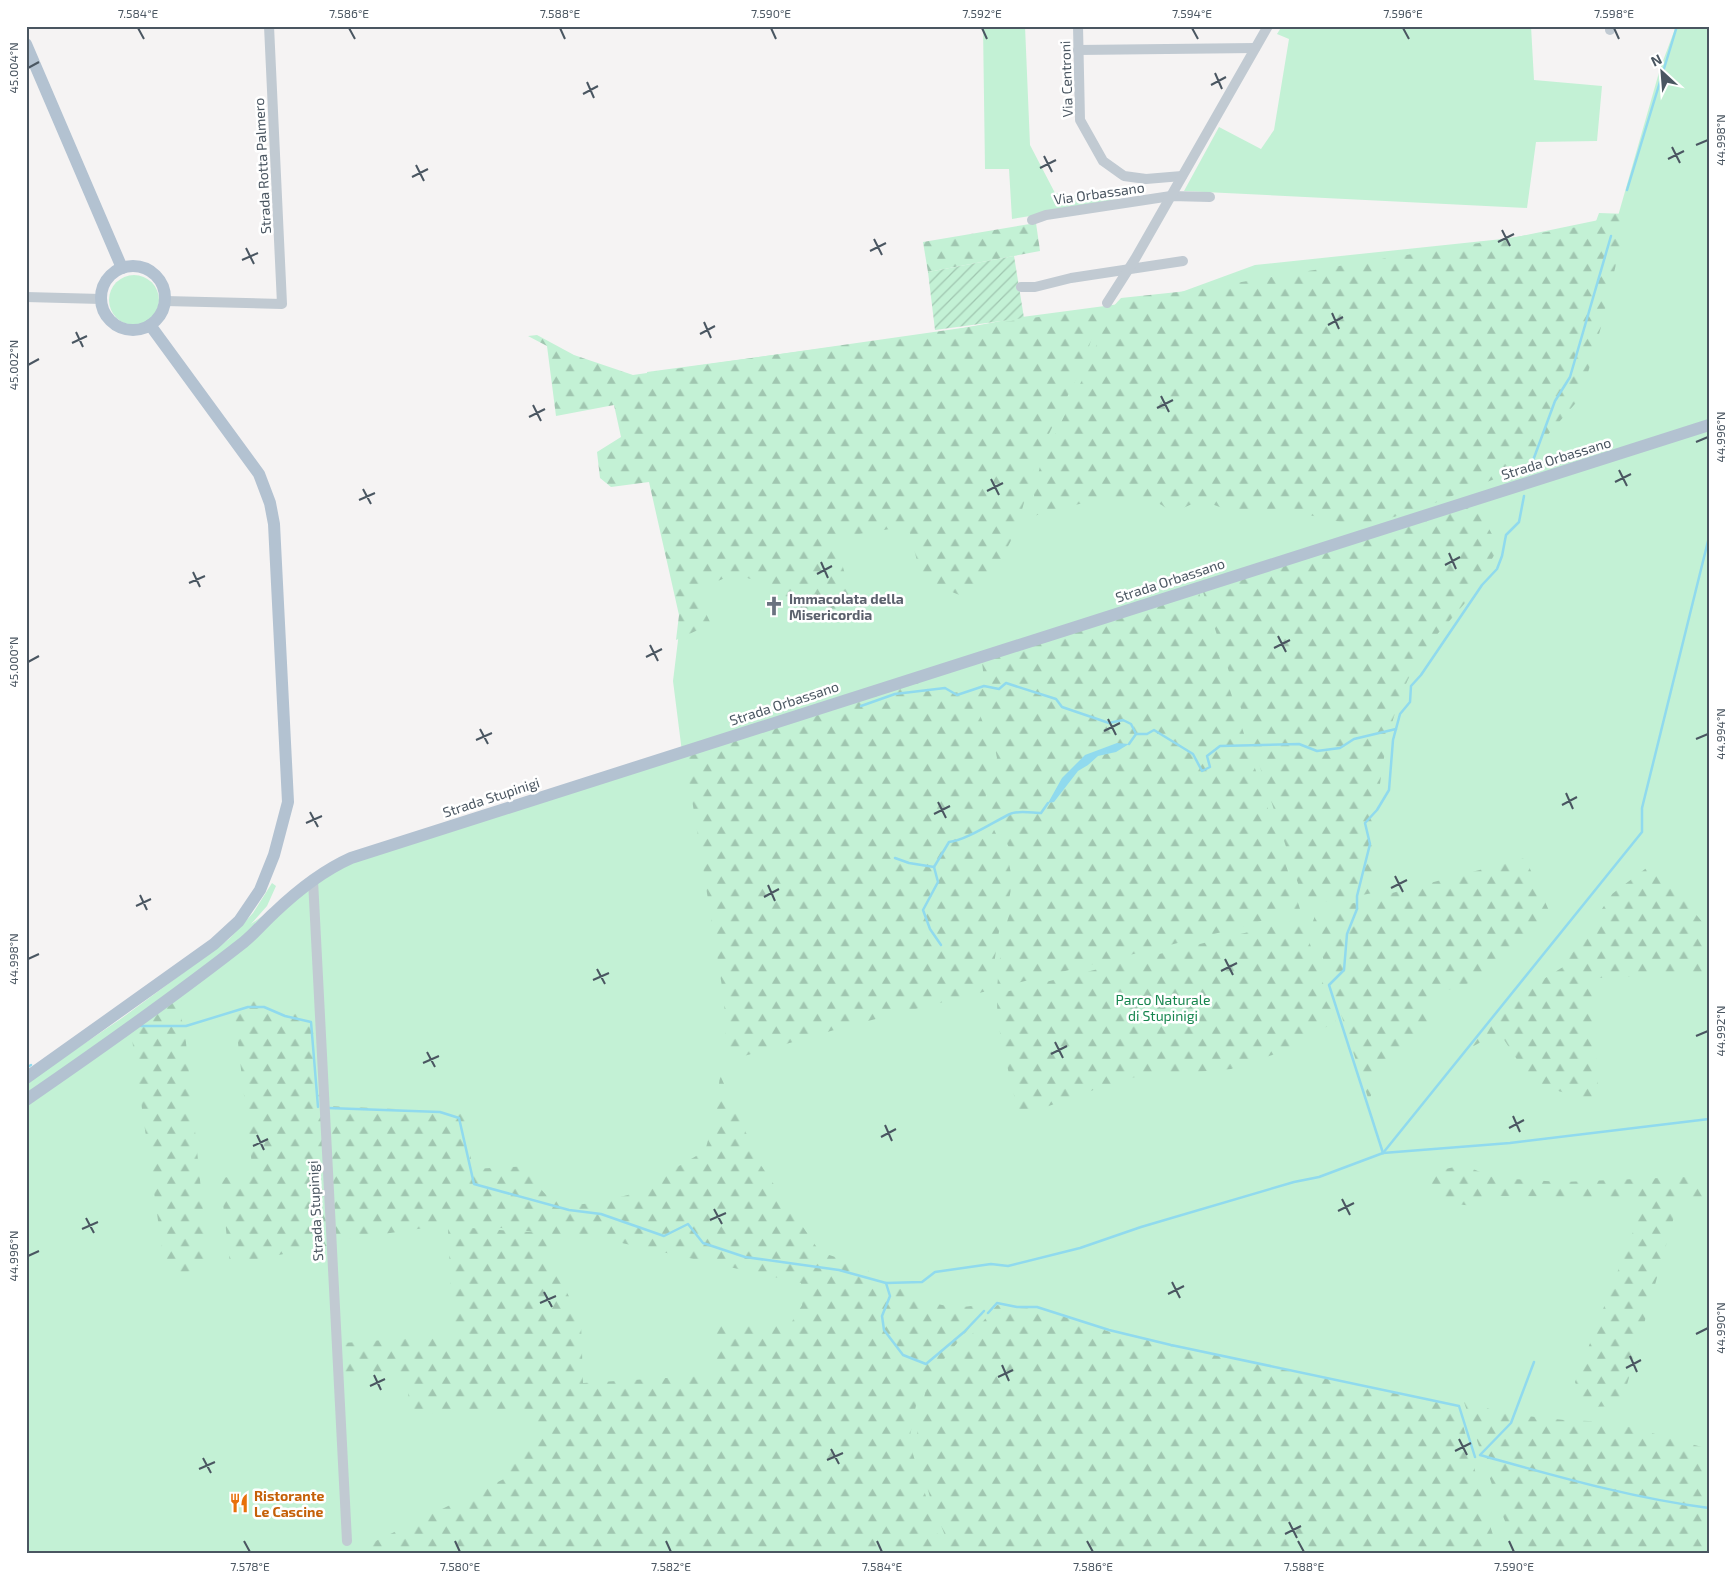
<svg xmlns="http://www.w3.org/2000/svg" width="1735" height="1580" font-family="'Exo 2',sans-serif">
<style>
.green{fill:#c3f1d5}
.forest{fill:url(#forest-firs);fill-rule:evenodd}
.garden{fill:url(#garden-furrows)}
.water{fill:#90daee}
.lines{fill:none;stroke-linecap:round;stroke-linejoin:round}
.stream{stroke:#90daee;stroke-width:2.5}
.minor{stroke:#c1cad2;stroke-width:10}
.major{stroke:#b3c2d1;stroke-width:12}
.ticks{fill:none;stroke:#4a5661;stroke-width:2}
.labels{text-anchor:middle;dominant-baseline:central;stroke-width:5;stroke-linejoin:round;paint-order:stroke}
.street-label{font-size:14px;fill:#4a5661;stroke:#fff}
.worship-label{font-size:14px;font-weight:bold;fill:#5b616d;stroke:#fff;text-anchor:start}
.park-label{font-size:14px;fill:#17864f;stroke:#fff}
.food-label{font-size:14px;font-weight:bold;fill:#c56008;stroke:#fff;text-anchor:start}
.neatline{fill:none;stroke:#4a5661;stroke-width:2}
.ticks-label{font-size:12px;text-anchor:middle;fill:#4a5661}
</style>
<defs>
<pattern id="forest-firs" width="22" height="20" patternUnits="userSpaceOnUse" patternTransform="scale(1.25)"><rect width="22" height="20" fill="#c3f1d5"/><path d="M5 1l3.5 6h-7zM16 11l3.5 6h-7z" fill="#a0c6b0"/></pattern>
<pattern id="garden-furrows" width="10" height="10" patternUnits="userSpaceOnUse" patternTransform="scale(1.25)"><rect width="10" height="10" fill="#c3f1d5"/><path d="M-1 1l2-2M0 10L10 0M9 11l2-2" fill="none" stroke="#a0c6b0"/></pattern>
</defs>
<rect width="100%" height="100%" fill="#f5f3f3"/>
<!-- green -->
<g class="green">
<path d="M983 26H1025L1030 145 1055 193 1127 201 1012 219 1009 169H985Z"/>
<path d="M1282 26H1531L1534 80 1602 86 1597 141 1536 142 1527 208 1184 191 1219 127 1261 149 1274 130 1289 39 1277 34Z"/>
<path d="M1676 26H1709V1554H26V1083L122 1018 229 939 253 913 272 883 276 886 267 906 251 924 334 866 682 752 673 681 681 616 653 472 647 372 937 333 1022 317 1165 298 1255 265 1512 238 1618 216 1660 69Z"/>
<circle cx="134" cy="300" r="25"/>
</g>
<!-- forest -->
<g class="forest">
<path d="M1599 213 1628 214 1601 327 1581 397 1517 470 1422 508 1362 527 1309 515 1225 509 1201 500 1172 513C1167 509 1161 504 1156 502 1119 492 1069 505 1034 516V489L1041 463 1088 368 1109 311 1121 298 1187 291 1595 224Z"/>
<path d="M1036 223 1040 251 928 272 923 242Z"/>
<path d="M1102 308 1082 367 1036 460 1016 531 996 569 972 600 922 580 908 526 835 538 855 611 837 622 791 606 771 585 734 574 695 591 711 624 676 640 679 615 649 482 611 487 600 478 597 452 621 437 614 405 556 416 547 346 528 336 537 335 574 355 633 375Z"/>
<path d="M1476 505 1499 547C1489 563 1481 581 1470 596 1457 615 1439 630 1426 648 1379 716 1375 813 1373 893L1305 905 1203 592Z"/>
<path d="M1199 593 1300 909 1234 929 997 988 1002 938 1016 893 1018 877 1015 860 991 810V778L997 758 990 723 973 687 984 679 982 662Z"/>
<path d="M930 678 948 694 968 690C979 712 990 733 990 758 990 777 982 795 988 814 995 839 1014 858 1011 886 1011 898 1004 910 1001 922 996 944 994 968 991 990L848 1026 727 1061 724 999 685 756Z"/>
<path d="M1525 858 1551 915 1488 977 1420 999 1436 1023 1380 1070 1369 1101 1312 924 1316 913Z"/>
<path d="M1653 863 1709 930V981L1680 975 1595 978 1598 1102 1533 1084 1499 1032 1470 1048 1511 999 1563 967 1612 894Z"/>
<path d="M1293 921 1305 929 1337 1025 1310 1030 1304 1044 1231 1069 1127 1078 1018 1117C1012 1074 996 1040 997 994Z"/>
<path d="M254 999 266 1002 278 1012 316 1014 327 1246 230 1264 220 1178 253 1174 234 1008Z"/>
<path d="M177 1000 185 1033 209 1268 166 1276 131 1032Z"/>
<path d="M720 1075 760 1164 820 1252 866 1267 881 1292 888 1284H915L919 1298C949 1309 963 1309 994 1302L970 1327 919 1390 909 1441 938 1536 940 1554H349L506 1478V1451L535 1449 533 1411 410 1414 406 1372 344 1377 343 1343 453 1335 448 1229 457 1227 543 1233 459 1223 335 1241 327 1106 465 1112V1126L473 1169 529 1166 538 1186 548 1197 570 1205 595 1203 628 1195 705 1151 716 1112ZM558 1234 595 1237 801 1283 802 1305 790 1325H715L716 1375 583 1383 581 1322 546 1248Z"/>
<path d="M1463 1165 1495 1178 1563 1182 1709 1176V1199H1679L1621 1406 1584 1407 1575 1382 1646 1198 1496 1196 1473 1206 1439 1202 1426 1188 1441 1170Z"/>
<path d="M997 1305 1016 1309 1038 1308 1110 1332 1458 1406 1487 1516 1499 1554H946L944 1533 930 1497 917 1450V1433L926 1388Z"/>
<path d="M1464 1402 1508 1414 1564 1420 1612 1422 1709 1449V1529L1701 1554H1519L1502 1514Z"/>
</g>
<!-- garden -->
<path class="garden" d="M1014 256 1024 318 935 330 928 272Z"/>
<!-- water -->
<path class="water" d="M1117 743 1129 744 1116 752 1098 756 1088 765 1078 771 1054 802 1048 803 1062 778 1085 755Z"/>
<g class="lines">
<!-- stream -->
<g class="stream">
<path d="M1627 190 1677 26"/>
<path d="M1528 474 1555 401 1570 377 1611 236"/>
<path d="M861 706 895 694 945 688 957 695 984 686 999 689 1006 683 1056 699 1062 707 1109 723 1123 720 1131 724 1136 734H1147L1154 730 1193 754 1202 771 1210 767 1207 756 1220 746 1299 744 1317 751 1340 748 1354 739 1396 729"/>
<path d="M1129 744 1136 734"/>
<path d="M895 858 909 863 934 867 949 842C965 841 995 821 1010 814 1017 810 1033 813 1041 813L1048 803"/>
<path d="M934 867 938 882 923 910 930 929 941 945"/>
<path d="M141 1026H186L248 1007H264L285 1016 311 1022 318 1107"/>
<path d="M26 1068 31 1065"/>
<path d="M328 1108 440 1112 459 1118 474 1184 569 1210 601 1214 664 1236 688 1224 703 1243 745 1257 839 1270 886 1283 922 1282 935 1272 991 1264 1008 1266 1080 1248 1141 1227 1294 1182 1319 1177 1383 1153 1510 1143 1709 1119"/>
<path d="M1383 1153 1329 985 1344 970 1347 934 1357 909V896L1370 844 1365 823 1377 810 1389 790 1393 740 1400 714 1410 702 1411 686 1421 675 1482 585 1497 569 1502 556 1506 535 1519 522 1524 496"/>
<path d="M1383 1153 1642 832V808L1709 537"/>
<path d="M886 1283 890 1296 882 1316 884 1330 903 1355 926 1364 964 1332 984 1311"/>
<path d="M988 1313 997 1303 1017 1307H1037L1109 1330 1171 1345 1459 1406 1475 1457"/>
<path d="M1534 1362 1511 1423 1480 1455C1556 1476 1631 1498 1709 1508"/>
</g>
<!-- minor -->
<g class="minor">
<path d="M1078 26 1080 120 1103 161 1124 176 1146 179 1182 176"/>
<path d="M1610 30V26"/>
<path d="M1078 50 1255 48"/>
<path d="M1032 220 1046 215 1171 196 1210 197"/>
<path d="M1021 287H1035L1071 278 1183 261"/>
<path d="M26 297 101 299"/>
<path d="M165 301 282 304 269 26"/>
<path d="M1107 303 1135 259 1268 26"/>
<path d="M313 880 347 1541"/>
</g>
<!-- major -->
<g class="major">
<path d="M26 44 122 268"/>
<circle cx="133" cy="298" r="32"/>
<path d="M26 1078 214 944 239 921 260 890 274 855 288 802 274 524 270 503 259 474 150 325"/>
<path d="M26 1100C100 1049 174 997 244 942 255 933 264 922 274 913 297 891 322 871 351 858L1709 425"/>
</g>
</g>
<!-- ticks -->
<path class="ticks" d="M138 28 144 39M349 28 355 39M560 28 565 39M771 28 776 39M982 28 987 39M1192 28 1198 39M1403 28 1409 39M1614 28 1619 39M28 68 39 62M1215 73 1222 89M587 82 594 98M1211 85 1226 77M583 94 598 86M1696 145 1708 140M1672 147 1680 163M1044 156 1052 172M1668 159 1684 151M416 165 424 181M1040 168 1056 160M412 177 428 169M1502 230 1510 246M874 239 882 255M1498 242 1514 234M246 248 254 264M870 251 886 243M242 260 258 253M1332 313 1339 329M704 322 711 338M1328 325 1343 317M76 332 83 347M700 334 715 326M72 343 87 336M28 365 39 359M1161 396 1169 412M533 405 541 421M1157 408 1173 400M529 417 545 409M1696 442 1708 437M1619 470 1627 486M991 479 999 495M1615 482 1631 474M363 489 371 504M987 491 1003 483M359 500 375 493M1449 553 1456 569M821 562 828 578M1445 565 1460 557M193 572 200 587M817 574 832 566M189 583 205 576M1278 636 1286 652M650 645 658 661M1274 648 1290 640M646 657 662 649M28 662 39 656M1108 719 1116 735M480 729 488 744M1104 731 1120 723M1696 739 1708 734M476 740 492 733M1566 793 1573 809M938 802 946 818M1562 805 1577 797M310 812 318 827M934 814 950 806M306 823 322 816M1395 876 1403 892M768 885 775 901M1391 888 1407 880M140 895 147 910M764 897 779 889M136 906 151 899M28 959 39 954M1225 959 1233 975M597 969 605 984M1221 971 1237 963M593 980 609 973M1696 1036 1708 1031M1055 1042 1063 1058M427 1052 435 1067M1051 1054 1067 1046M423 1063 439 1056M1513 1116 1520 1132M885 1125 892 1141M1509 1128 1524 1120M257 1135 264 1150M881 1137 896 1129M253 1146 268 1139M1342 1199 1350 1215M714 1209 722 1224M1338 1211 1354 1203M86 1218 94 1233M710 1220 726 1213M82 1229 98 1222M28 1256 39 1251M1172 1282 1180 1298M544 1292 552 1307M1168 1294 1184 1286M540 1303 556 1296M1696 1334 1708 1328M1630 1356 1637 1372M1002 1365 1009 1381M1626 1368 1641 1360M374 1375 381 1390M998 1377 1013 1370M370 1386 385 1379M1459 1439 1467 1455M831 1449 839 1464M1455 1451 1471 1443M203 1458 211 1473M827 1460 843 1453M199 1469 215 1462M1289 1522 1297 1538M1285 1534 1301 1526M244 1541 250 1552M455 1541 460 1552M666 1541 671 1552M877 1541 882 1552M1087 1541 1093 1552M1298 1541 1304 1552M1509 1541 1514 1552"/>
<!-- icons -->
<defs>
<symbol id="church-bare" viewBox="-9 -9 18 18"><path d="M-1.2-6h2.4v3.5h3.3v2.4h-3.3V6h-2.4V-.1h-3.3v-2.4h3.3Z" fill="#6b7280" stroke="#fff" stroke-width="2.5" paint-order="stroke"/></symbol>
<symbol id="restaurant-bare" viewBox="-9 -9 18 18"><path d="M-5-6h1v4h1v-4h1v4h1v-4h1v5L-1.5 .5V6h-2V.5L-5-1ZM5-6V6H3V1.5H1.5Q1.5-4 5-6Z" fill="#e8710a" stroke="#fff" stroke-width="2.5" paint-order="stroke"/></symbol>
</defs>
<g fill-rule="evenodd">
<use href="#church-bare" x="760" y="592" width="28" height="28"/>
<use href="#restaurant-bare" x="225" y="1489" width="28" height="28"/>
</g>
<g class="labels">
<!-- street labels -->
<g class="street-label">
<text transform="translate(1066 79) rotate(-92)">Via Centroni</text>
<text transform="translate(262 166) rotate(-93)">Strada Rotta Palmero</text>
<text transform="translate(1099 193) rotate(-8)">Via Orbassano</text>
<text transform="translate(1556 458) rotate(-17)">Strada Orbassano</text>
<text transform="translate(1170 580) rotate(-18)">Strada Orbassano</text>
<text transform="translate(784 703) rotate(-18)">Strada Orbassano</text>
<text transform="translate(491 797) rotate(-18)">Strada Stupinigi</text>
<text transform="translate(315 1211) rotate(-93)">Strada Stupinigi</text>
</g>
<!-- worship labels -->
<g class="worship-label">
<text x="789" y="598">Immacolata della<tspan x="789" dy="16">Misericordia</tspan></text>
</g>
<!-- park labels -->
<g class="park-label">
<text x="1163" y="999">Parco Naturale<tspan x="1163" dy="16">di Stupinigi</tspan></text>
</g>
<!-- food labels -->
<g class="food-label">
<text x="254" y="1495">Ristorante<tspan x="254" dy="16">Le Cascine</tspan></text>
</g>
</g>
<!-- border -->
<rect width="1735" height="1580" fill="none" stroke="#ffffff" stroke-width="55"/>
<!-- north arrow -->
<g transform="translate(1662 72) rotate(334)" stroke="#ffffff" stroke-width="4" paint-order="stroke">
<path d="M0-4L9 19L0 12L-9 19Z" fill="#4a5661"/>
<text y="-8" font-size="14" font-weight="bold" text-anchor="middle" fill="#4a5661">N</text>
</g>
<rect x="28" y="28" width="1680" height="1524" class="neatline"/>
<g class="ticks-label">
<text x="138" y="18">7.584°E</text>
<text x="349" y="18">7.586°E</text>
<text x="560" y="18">7.588°E</text>
<text x="771" y="18">7.590°E</text>
<text x="982" y="18">7.592°E</text>
<text x="1192" y="18">7.594°E</text>
<text x="1403" y="18">7.596°E</text>
<text x="1614" y="18">7.598°E</text>
<text transform="translate(14 68) rotate(-90)" y="4">45.004°N</text>
<text transform="translate(1721 140) rotate(-90)" y="4">44.998°N</text>
<text transform="translate(14 365) rotate(-90)" y="4">45.002°N</text>
<text transform="translate(1721 437) rotate(-90)" y="4">44.996°N</text>
<text transform="translate(14 662) rotate(-90)" y="4">45.000°N</text>
<text transform="translate(1721 734) rotate(-90)" y="4">44.994°N</text>
<text transform="translate(14 959) rotate(-90)" y="4">44.998°N</text>
<text transform="translate(1721 1031) rotate(-90)" y="4">44.992°N</text>
<text transform="translate(14 1256) rotate(-90)" y="4">44.996°N</text>
<text transform="translate(1721 1328) rotate(-90)" y="4">44.990°N</text>
<text x="250" y="1571">7.578°E</text>
<text x="460" y="1571">7.580°E</text>
<text x="671" y="1571">7.582°E</text>
<text x="882" y="1571">7.584°E</text>
<text x="1093" y="1571">7.586°E</text>
<text x="1304" y="1571">7.588°E</text>
<text x="1514" y="1571">7.590°E</text>
</g>
</svg>
